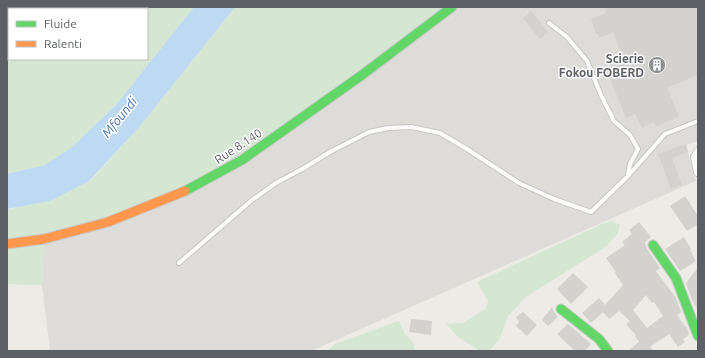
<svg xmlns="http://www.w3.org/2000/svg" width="705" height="358" font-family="Ubuntu,sans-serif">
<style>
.industrial{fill:#dddcd8}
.green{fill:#d5e7d3;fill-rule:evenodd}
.water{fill:#bedaf3}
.building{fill:#d3d2cf;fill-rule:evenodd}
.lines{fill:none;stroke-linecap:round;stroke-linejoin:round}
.lane-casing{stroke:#c8c7c7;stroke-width:6}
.street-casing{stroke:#c8c7c7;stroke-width:10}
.fast-casing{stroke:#c8c9c8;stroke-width:11}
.slow-casing{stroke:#c8c9c8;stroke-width:11}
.lane{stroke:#fcfcfb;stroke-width:4}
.street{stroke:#fcfcfb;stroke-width:8}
.fast{stroke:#63d668;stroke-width:9}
.slow{stroke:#ff974d;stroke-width:9}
.labels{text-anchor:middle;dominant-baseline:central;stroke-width:3;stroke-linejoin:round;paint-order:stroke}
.poi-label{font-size:12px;font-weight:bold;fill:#5c5f64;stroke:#fff;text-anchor:end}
.street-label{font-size:12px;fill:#5c5f64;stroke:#fff}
.water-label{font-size:13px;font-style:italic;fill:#4873a9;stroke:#fff}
</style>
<rect width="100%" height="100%" fill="#ecebe6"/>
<!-- industrial -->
<path class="industrial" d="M452 7H698V141L686 145 696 181 311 351H50L42 285 44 239Z"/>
<!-- green -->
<g class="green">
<path d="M7 7H194L116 105 72 147 45 165 9 174H7ZM9 9H147V59H9Z"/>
<path d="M235 7H452L362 75 179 195 44 239 42 285 7 284V209H12L90 181 140 126Z"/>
<path d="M612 221 620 225 618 233 607 246 526 297 508 316 499 340 489 351H480L458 337 446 324 463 323 485 309 488 301 477 282 604 223Z"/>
<path d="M399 321 405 334 414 344 415 351H327L335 344Z"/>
</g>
<!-- water -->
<path class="water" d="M194 7H235L140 126 89 181 50 201 7 209V174L45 165 72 147 116 105Z"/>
<!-- building -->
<g class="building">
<path d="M604 7H698V75L667 88 679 116 656 127 654 122 642 128 635 114 626 118 606 69 624 61 613 32 599 38 598 34H596L591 19 606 13Z"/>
<path d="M531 11 548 32 540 39 523 18Z"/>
<path d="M686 144 688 152 672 158 682 185 671 189 658 154Z"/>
<path d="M685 196 698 216V224L687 231 670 206Z"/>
<path d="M639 222 651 237 645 242 647 249 660 268 656 271 676 298 681 312 677 315 685 326H686L689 333 688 334 689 335 683 339 685 342 678 347 669 334 650 347 654 351H628L639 342 635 336 636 335 626 324 630 321 619 311 609 319 603 312 591 323 582 313 599 298 605 305 623 285 615 273 616 272 606 258 625 245 622 242 632 234 629 230ZM646 295 652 303 654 302 663 316 647 328 633 310Z"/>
<path d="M684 237 691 249 690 250 696 261 680 271 665 249Z"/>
<path d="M698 267V310L692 300 686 283Z"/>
<path d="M573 273 588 287 571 304 557 289Z"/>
<path d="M552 307 554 312 558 317 548 326 542 320Z"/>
<path d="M523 312 537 325 527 336 516 326 519 322 516 317Z"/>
<path d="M411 319 432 321 431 335 409 332Z"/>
<path d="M568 324 591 344 585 351H575L557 334Z"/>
</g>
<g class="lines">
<defs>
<g id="lane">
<path d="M549 23 567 37 587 61 601 95 614 121 630 135 638 149 630 164 628 176"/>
<path d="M179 263 252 200 276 183 304 168 330 152 369 132 388 128 411 127 440 133 467 149 519 183 554 199 591 212 627 177 665 134 698 121"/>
</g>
<path id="street" d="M698 152 695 157 698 172"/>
<g id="fast">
<path d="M185 191 242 160 362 75 452 7"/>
<path d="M653 245 676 278 698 336"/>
<path d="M561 309 599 339 608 351"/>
</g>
<path id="slow" d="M7 244 44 239 108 222 185 191"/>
</defs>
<!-- lane casing -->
<use href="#lane" class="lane-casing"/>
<!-- street casing -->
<use href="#street" class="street-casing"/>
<!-- fast casing -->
<use href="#fast" class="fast-casing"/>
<!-- slow casing -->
<use href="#slow" class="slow-casing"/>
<!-- lane -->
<use href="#lane" class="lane"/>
<!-- street -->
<use href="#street" class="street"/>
<!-- fast -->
<use href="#fast" class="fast"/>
<!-- slow -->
<use href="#slow" class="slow"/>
</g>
<!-- icons -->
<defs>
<symbol id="building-disc" viewBox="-11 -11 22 22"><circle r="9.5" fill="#8e9092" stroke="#fff"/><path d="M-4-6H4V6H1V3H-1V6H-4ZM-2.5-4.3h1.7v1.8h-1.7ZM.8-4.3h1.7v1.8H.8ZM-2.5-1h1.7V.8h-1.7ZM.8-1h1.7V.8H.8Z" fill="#fff"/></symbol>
</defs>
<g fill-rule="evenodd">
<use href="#building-disc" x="647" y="55" width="20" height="20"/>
</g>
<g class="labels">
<!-- poi labels -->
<g class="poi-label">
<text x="644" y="58">Scierie<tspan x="644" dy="14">Fokou FOBERD</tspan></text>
</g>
<!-- street labels -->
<g class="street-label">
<text transform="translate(238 146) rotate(-33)">Rue 8.140</text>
</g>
<!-- water labels -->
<g class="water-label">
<text transform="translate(119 117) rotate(-51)">Mfoundi</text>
</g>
</g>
<!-- border -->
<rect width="705" height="358" fill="none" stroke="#5c5f64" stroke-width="16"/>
<!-- legend -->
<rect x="8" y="8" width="140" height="52" fill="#ffffff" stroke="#bebfc1"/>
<rect x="16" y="21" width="20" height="6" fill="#63d668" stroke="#bebfc1"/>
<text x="44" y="28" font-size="12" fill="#5c5f64">Fluide</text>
<rect x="16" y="41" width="20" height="6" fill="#ff974d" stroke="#bebfc1"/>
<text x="44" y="48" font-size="12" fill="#5c5f64">Ralenti</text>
</svg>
